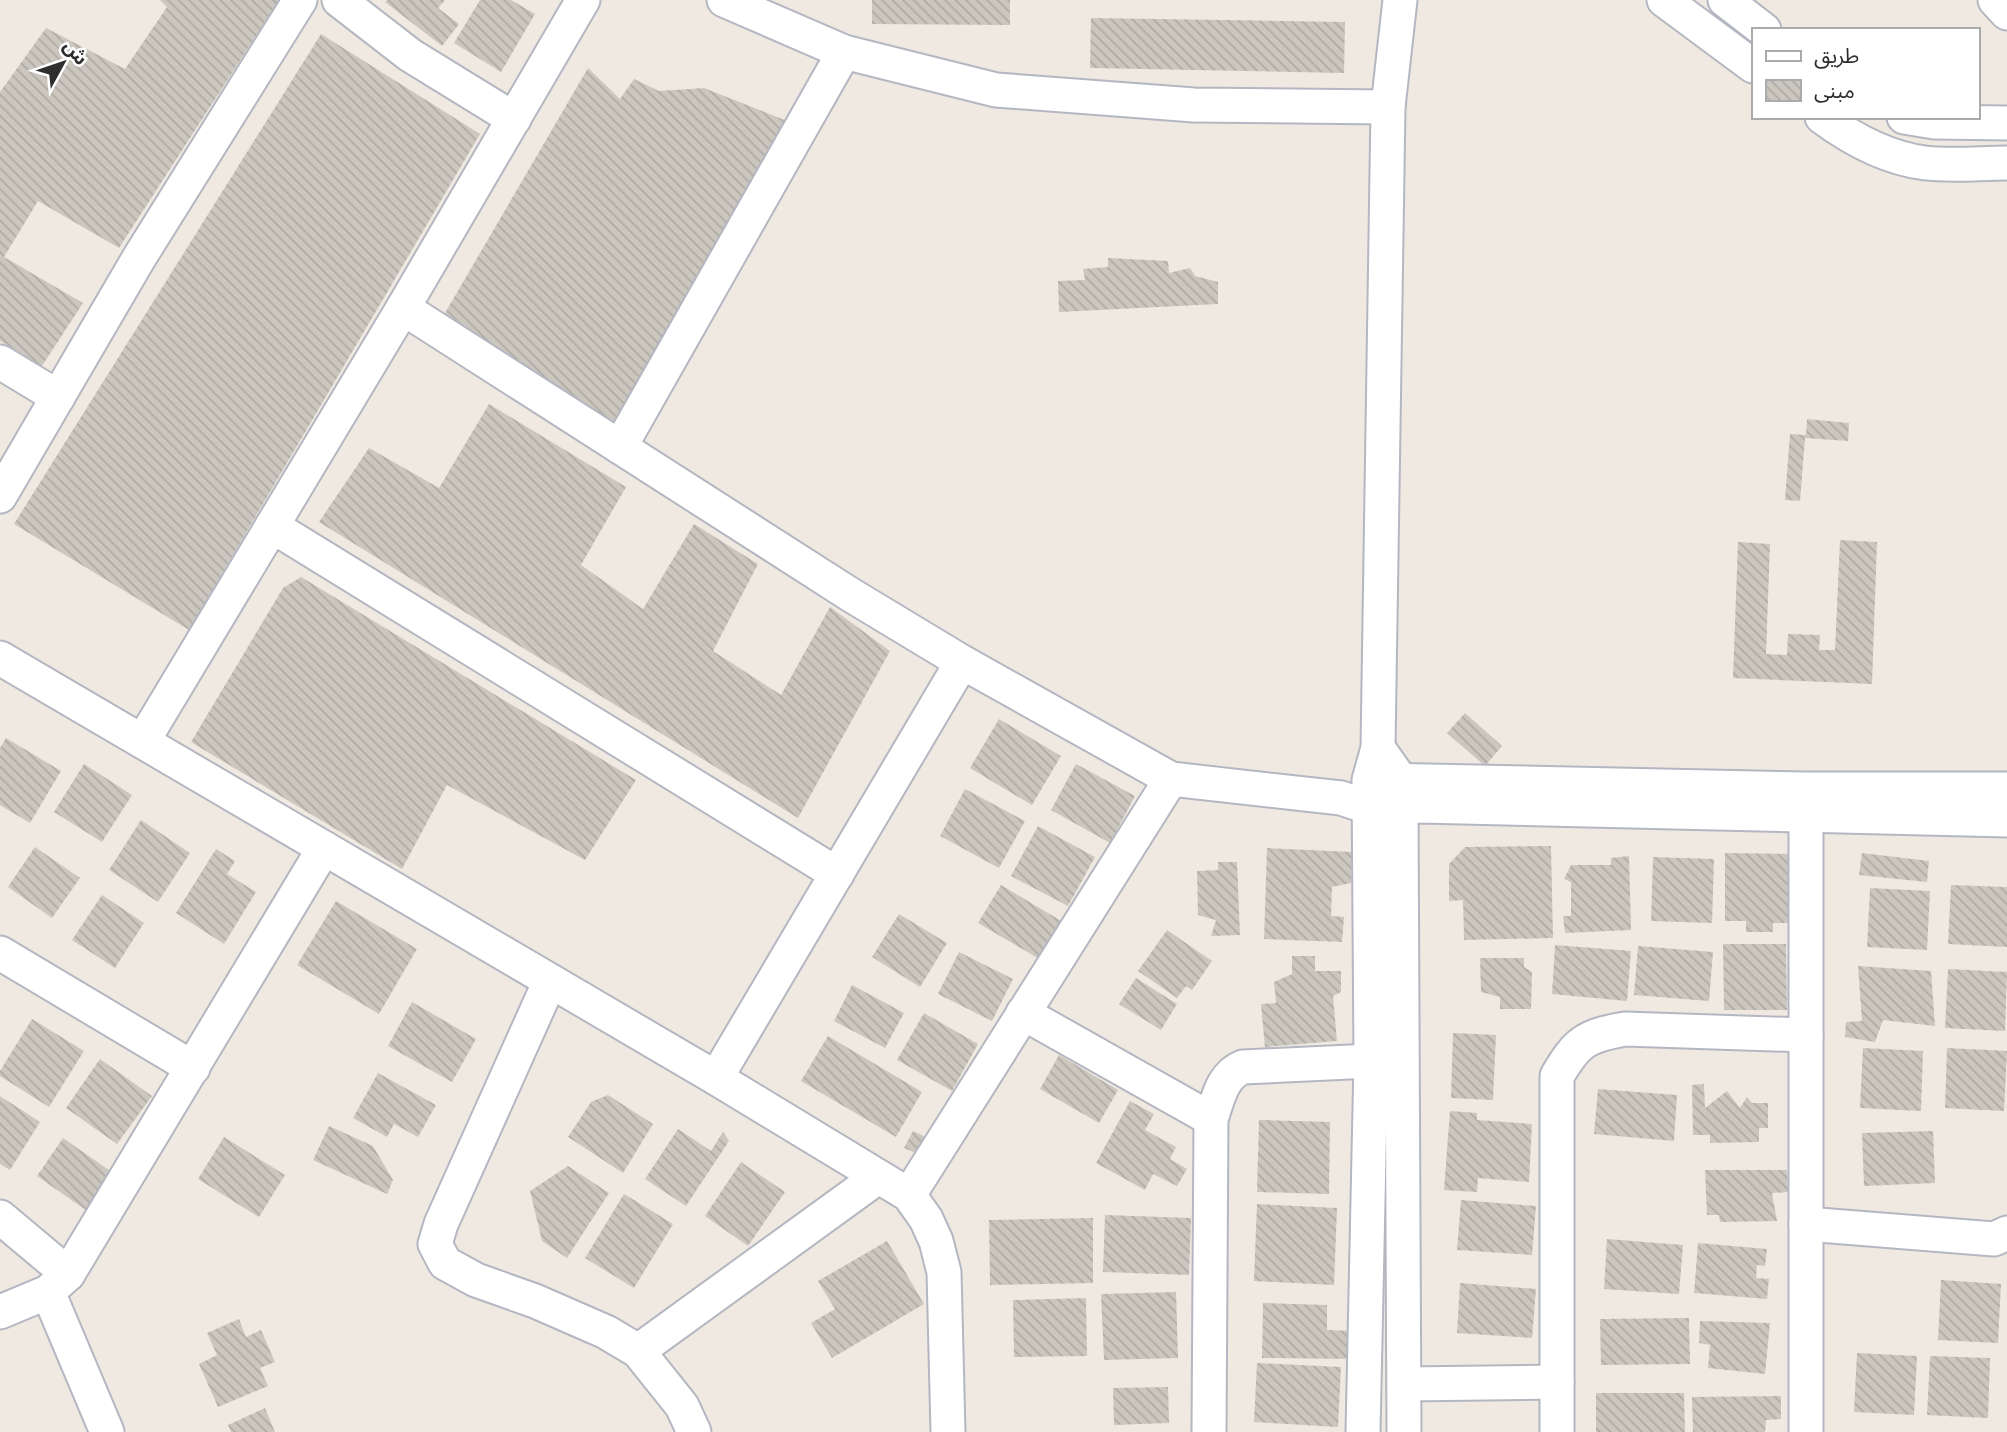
<svg xmlns="http://www.w3.org/2000/svg" width="2007" height="1432" font-family="'Golos Text','Noto Sans Arabic',sans-serif">
<style>
.building{fill:url(#building-back-hatch)}
.lines{fill:none;stroke-linecap:round;stroke-linejoin:round}
.minor-casing{stroke:#b4b7c1;stroke-width:37}
.minor{stroke:#fff;stroke-width:33}
</style>
<defs>
<pattern id="building-back-hatch" width="6" height="6" patternUnits="userSpaceOnUse" patternTransform="scale(1.75)"><rect width="6" height="6" fill="#cbc7bf"/><path d="M-1 5l2 2M0 0l6 6M5-1l2 2" fill="none" stroke="#afaba4"/></pattern>
</defs>
<rect width="100%" height="100%" fill="#efe9e1"/>
<!-- building -->
<g class="building">
<path d="M160 0H279L119 248 38 201 4 257 83 303 42 366 0 341V92L46 28 125 69 167 7Z"/>
<path d="M387 0H445L438 8 459 24 442 46 385 2Z"/>
<path d="M480 0H511L535 14 501 72 454 43Z"/>
<path d="M872 0H1010V25L872 24Z"/>
<path d="M1091 18 1345 22 1344 73 1090 68Z"/>
<path d="M321 34 480 134 189 630 14 524Z"/>
<path d="M588 68 620 99 634 79 659 91 704 88 790 122 615 425 445 313Z"/>
<path d="M1108 258 1168 261 1169 273 1190 268 1195 276 1218 282V304L1059 312 1058 281 1085 280 1083 269 1108 267Z"/>
<path d="M489 404 626 487 581 565 643 609 694 524 758 564 713 651 781 695 830 607 890 651 798 818 319 522 369 448 439 488Z"/>
<path d="M1807 419 1849 423 1848 441 1805 438 1800 501 1785 500 1790 434 1806 435Z"/>
<path d="M1840 540 1877 542 1872 684 1733 678 1738 542 1770 544 1766 654 1787 655 1788 634 1820 635 1819 650H1835Z"/>
<path d="M301 577 636 780 585 860 447 785 402 869 191 742 283 588Z"/>
<path d="M1465 713 1502 746 1485 766 1447 733Z"/>
<path d="M999 719 1061 756 1032 805 970 768Z"/>
<path d="M6 738 61 771 30 823 0 805V748Z"/>
<path d="M84 764 132 795 102 842 54 812Z"/>
<path d="M1076 764 1135 796 1110 843 1051 810Z"/>
<path d="M965 789 1025 821 999 868 940 836Z"/>
<path d="M141 820 190 853 158 902 109 870Z"/>
<path d="M1038 826 1095 857 1068 906 1011 876Z"/>
<path d="M1551 846 1553 938 1464 940 1463 900 1449 901V864L1465 847Z"/>
<path d="M35 847 80 878 52 918 8 887Z"/>
<path d="M1267 848 1352 852 1351 883 1332 887 1331 916 1344 917 1342 942 1264 939Z"/>
<path d="M216 849 235 861 227 874 256 892 224 944 176 913Z"/>
<path d="M1725 853 1794 854 1795 923H1773V932H1746V921H1725Z"/>
<path d="M1862 853 1929 861 1927 882 1859 875Z"/>
<path d="M1629 856 1631 930 1565 933 1563 916H1571V882L1564 879 1571 865H1611V858Z"/>
<path d="M1653 857 1714 859 1712 923 1651 921Z"/>
<path d="M1218 862H1237L1240 935 1211 936 1216 920 1198 915 1197 871 1218 870Z"/>
<path d="M1001 885 1063 922 1041 960 978 923Z"/>
<path d="M1951 885 2007 887V947L1948 944Z"/>
<path d="M1870 888 1930 891 1927 950 1867 947Z"/>
<path d="M102 895 144 923 115 968 72 940Z"/>
<path d="M336 901 417 949 379 1014 297 965Z"/>
<path d="M899 914 947 943 920 987 872 957Z"/>
<path d="M1167 930 1212 961 1192 990 1186 986 1177 998 1138 971Z"/>
<path d="M1723 944H1786L1787 1010H1724Z"/>
<path d="M1555 945 1631 951 1627 1001 1552 994Z"/>
<path d="M1638 946 1713 952 1709 1001 1634 995Z"/>
<path d="M959 952 1013 979 992 1021 938 994Z"/>
<path d="M1292 956H1315V971H1341V992L1333 996 1337 1041 1265 1047 1261 1004 1276 1003 1274 982 1292 974Z"/>
<path d="M1480 958H1524V967L1532 972 1531 1009H1500V997L1481 992Z"/>
<path d="M1858 966 1931 971 1935 1026 1883 1020 1875 1042 1845 1037 1846 1022 1862 1021Z"/>
<path d="M1948 969 2007 972 2005 1031 1945 1028Z"/>
<path d="M1136 978 1177 1004 1161 1030 1119 1004Z"/>
<path d="M852 985 904 1013 885 1048 834 1021Z"/>
<path d="M412 1002 476 1039 452 1082 388 1046Z"/>
<path d="M924 1013 978 1044 952 1091 897 1060Z"/>
<path d="M32 1019 84 1051 49 1107 0 1076V1071Z"/>
<path d="M1453 1033 1496 1035 1493 1100 1451 1098Z"/>
<path d="M828 1036 922 1092 896 1137 801 1081Z"/>
<path d="M1863 1048 1923 1051 1921 1111 1860 1108Z"/>
<path d="M1947 1048 2007 1051 2004 1111 1945 1108Z"/>
<path d="M1059 1055 1118 1090 1099 1123 1040 1089Z"/>
<path d="M100 1059 152 1096 117 1144 66 1108Z"/>
<path d="M378 1073 436 1105 418 1137 394 1124 387 1137 353 1118Z"/>
<path d="M1704 1084 1705 1108 1727 1091 1740 1108 1747 1097 1752 1103H1768V1128H1759V1142L1710 1143V1135H1693L1692 1085Z"/>
<path d="M1598 1089 1677 1095 1674 1141 1594 1134Z"/>
<path d="M608 1095 653 1124 623 1173 568 1137 591 1102Z"/>
<path d="M0 1096 40 1122 10 1170 0 1164Z"/>
<path d="M1130 1101 1154 1114 1145 1130 1176 1147 1170 1159 1187 1169 1177 1186 1153 1174 1145 1190 1096 1163Z"/>
<path d="M1450 1111 1477 1113V1120L1532 1124 1529 1182 1478 1178 1477 1192 1444 1190Z"/>
<path d="M1259 1120 1330 1122 1329 1194 1257 1192Z"/>
<path d="M329 1126 373 1146 393 1180 387 1194 313 1160Z"/>
<path d="M678 1129 711 1151 723 1132 729 1141 686 1206 645 1179Z"/>
<path d="M913 1131 926 1137 918 1154 904 1148Z"/>
<path d="M1933 1131 1935 1183 1864 1186 1862 1133Z"/>
<path d="M224 1137 285 1175 259 1217 198 1179Z"/>
<path d="M63 1138 116 1175 90 1213 37 1176Z"/>
<path d="M741 1162 785 1192 748 1246 705 1216Z"/>
<path d="M568 1166 609 1193 567 1258 542 1241 530 1191Z"/>
<path d="M1705 1170H1787L1788 1192 1772 1193 1777 1221 1720 1222 1719 1215H1707Z"/>
<path d="M624 1194 673 1224 634 1288 585 1258Z"/>
<path d="M1461 1200 1536 1206 1532 1255 1457 1250Z"/>
<path d="M1257 1204 1337 1208 1334 1285 1254 1281Z"/>
<path d="M1105 1215 1191 1218 1189 1275 1103 1272Z"/>
<path d="M1093 1218V1283L990 1285 989 1220Z"/>
<path d="M1607 1239 1683 1245 1679 1294 1604 1289Z"/>
<path d="M887 1241 924 1304 832 1358 811 1323 835 1309 818 1281Z"/>
<path d="M1698 1243 1767 1249 1765 1266 1757 1265 1756 1278 1769 1279 1767 1299 1694 1293Z"/>
<path d="M1941 1280 2001 1284 1998 1343 1938 1340Z"/>
<path d="M1460 1283 1536 1289 1532 1338 1457 1333Z"/>
<path d="M1176 1292 1178 1358 1104 1360 1101 1294Z"/>
<path d="M1086 1298 1087 1356 1014 1357 1013 1300Z"/>
<path d="M1263 1303 1327 1305V1330L1352 1331 1351 1359 1262 1358Z"/>
<path d="M1689 1318 1690 1364 1601 1365 1600 1319Z"/>
<path d="M239 1319 246 1337 261 1330 275 1362 260 1368 268 1386 218 1407 199 1364 217 1355 207 1333Z"/>
<path d="M1700 1321 1770 1323 1765 1374 1708 1368 1710 1345 1699 1343Z"/>
<path d="M1857 1353 1917 1356 1914 1415 1854 1412Z"/>
<path d="M1930 1356 1990 1358 1988 1418 1927 1415Z"/>
<path d="M1257 1363 1341 1367 1338 1427 1254 1422Z"/>
<path d="M1168 1387 1169 1423 1114 1425 1113 1388Z"/>
<path d="M1596 1393H1684L1685 1432H1596Z"/>
<path d="M1781 1396V1419L1766 1420 1765 1432H1693L1692 1397Z"/>
<path d="M265 1408 275 1432H231L228 1425Z"/>
</g>
<g class="lines">
<defs>
<g id="minor">
<path d="M339 0 410 55 514 119"/>
<path d="M724 0 844 52 996 90 1194 105 1388 107"/>
<path d="M1664 0 1753 66"/>
<path d="M1725 0 1764 30"/>
<path d="M1995 0 2007 13"/>
<path d="M1822 117C1853 140 1887 158 1925 163 1952 166 1980 163 2007 163"/>
<path d="M1904 117 1934 122 2007 123"/>
<path d="M403 308 851 595 962 662 1171 779 1341 798 1371 808 1420 806 2007 820"/>
<path d="M0 362 58 397"/>
<path d="M620 447 844 52"/>
<path d="M0 496 139 258 300 0"/>
<path d="M272 526 837 874"/>
<path d="M0 658 716 1078 909 1195 926 1219 936 1241 944 1272 948 1432"/>
<path d="M143 741 403 308 583 0"/>
<path d="M1378 748 1400 779 1401 806 1404 1432"/>
<path d="M1380 780 1806 789H2007"/>
<path d="M1806 795V1432"/>
<path d="M0 953 193 1068"/>
<path d="M550 981 441 1224 435 1244 445 1263 476 1280 535 1301 606 1332 638 1351 682 1406 694 1432"/>
<path d="M1023 1013 1211 1119"/>
<path d="M716 1078 962 662"/>
<path d="M909 1195 1171 779"/>
<path d="M0 1217 68 1274"/>
<path d="M1806 1224 1994 1239 2007 1233"/>
<path d="M48 1292 107 1432"/>
<path d="M0 1312 48 1292 68 1274 324 848"/>
<path d="M638 1351 878 1177"/>
<path d="M1405 1384 1557 1382"/>
<path d="M1209 1432 1211 1119C1218 1099 1222 1075 1243 1067L1371 1061"/>
<path d="M1363 1432 1371 1061 1369 780 1378 748 1388 107 1400 0"/>
<path d="M1557 1432V1076C1577 1042 1585 1036 1625 1029L1806 1035"/>
</g>
</defs>
<!-- minor casing -->
<use href="#minor" class="minor-casing"/>
<!-- minor -->
<use href="#minor" class="minor"/>
</g>
<!-- legend -->
<rect x="1752" y="28" width="228" height="91" fill="#ffffff" stroke="#ababab" stroke-width="2"/>
<rect x="1766" y="51" width="35" height="10" fill="#ffffff" stroke="#ababab" stroke-width="2"/>
<text x="1814" y="63" font-size="21" fill="#2e2e2e">طريق</text>
<rect x="1766" y="80" width="35" height="21" fill="url(#building-back-hatch)" stroke="#ababab" stroke-width="2"/>
<text x="1814" y="98" font-size="21" fill="#2e2e2e">مبنى</text>
<!-- north arrow -->
<g transform="translate(63 63) rotate(50)" stroke="#ffffff" stroke-width="5" paint-order="stroke">
<path d="M0-5L12 26L0 18L-12 26Z" fill="#2e2e2e"/>
<text y="-10" font-size="19" font-weight="bold" text-anchor="middle" fill="#2e2e2e">ش</text>
</g>
</svg>
